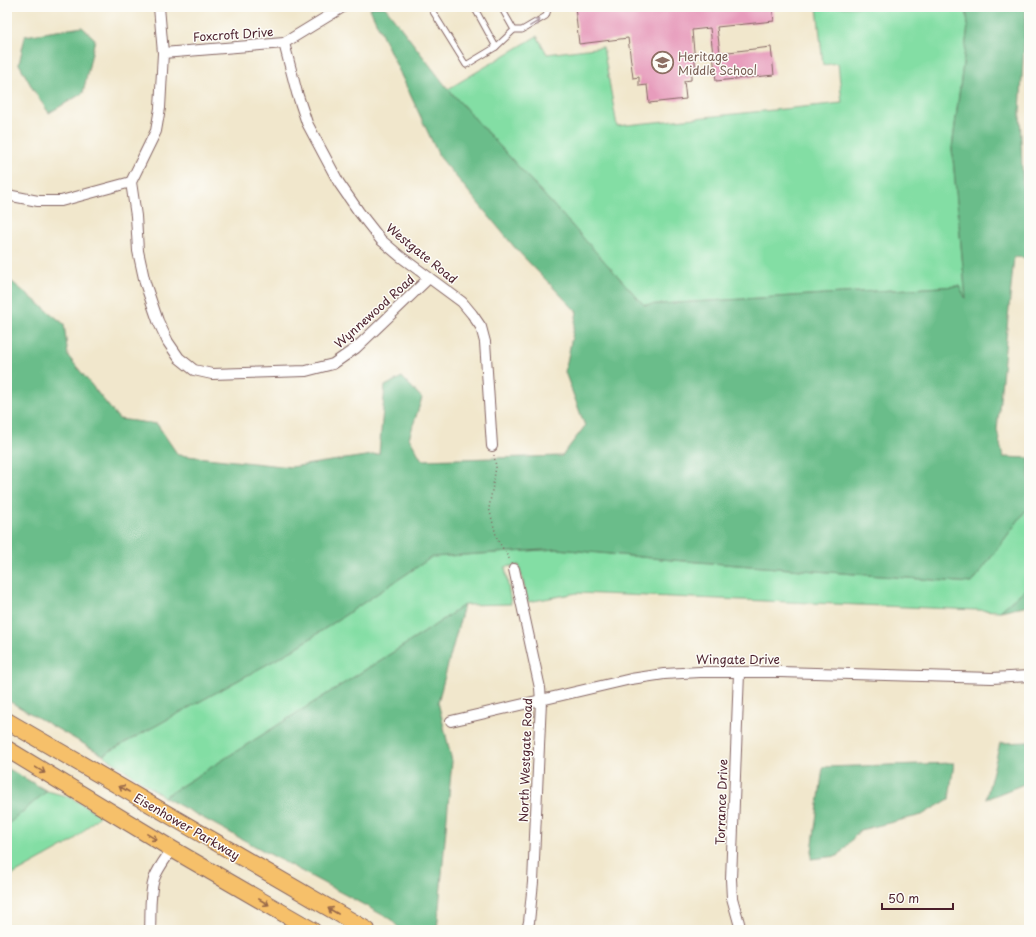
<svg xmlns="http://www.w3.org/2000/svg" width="1036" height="937" font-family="'Playpen Sans',sans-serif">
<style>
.green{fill:#83dea4;stroke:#667e68}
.forest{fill:#6abd8a;stroke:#5a6e5a}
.building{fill:#e79cbc}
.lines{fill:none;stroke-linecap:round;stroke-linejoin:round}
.service-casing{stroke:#846563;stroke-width:7}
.minor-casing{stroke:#846563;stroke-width:12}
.primary-casing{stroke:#846563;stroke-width:18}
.path{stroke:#846563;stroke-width:1.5;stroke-dasharray:1 3;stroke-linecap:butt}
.service{stroke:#fff;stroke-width:5}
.minor{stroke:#fff;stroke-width:10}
.primary{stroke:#f6c06b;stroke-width:16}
.oneway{stroke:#ae9aa0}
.oneway2{stroke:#976748}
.labels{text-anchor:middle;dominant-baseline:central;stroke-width:3;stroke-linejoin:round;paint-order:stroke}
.street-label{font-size:12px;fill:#4a1f2b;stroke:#fdfcf7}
.education-label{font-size:12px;fill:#785e54;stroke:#fdfcf7;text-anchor:start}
</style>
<rect width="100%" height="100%" fill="#fdfcf7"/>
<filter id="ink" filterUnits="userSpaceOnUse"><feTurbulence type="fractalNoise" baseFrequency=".025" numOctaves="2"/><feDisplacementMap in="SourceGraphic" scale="8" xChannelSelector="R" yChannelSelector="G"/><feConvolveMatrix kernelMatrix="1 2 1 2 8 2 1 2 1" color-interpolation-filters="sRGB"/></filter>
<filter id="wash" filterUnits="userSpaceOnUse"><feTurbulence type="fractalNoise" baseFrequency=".012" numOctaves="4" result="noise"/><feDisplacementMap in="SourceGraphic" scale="16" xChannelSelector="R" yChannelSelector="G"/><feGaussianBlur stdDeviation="0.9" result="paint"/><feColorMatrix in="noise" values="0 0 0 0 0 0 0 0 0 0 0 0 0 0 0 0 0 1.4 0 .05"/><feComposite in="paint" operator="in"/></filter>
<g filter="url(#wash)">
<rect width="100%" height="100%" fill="#f1e7cc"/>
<!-- green -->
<g class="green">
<path d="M817 7H966L968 26 952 148 966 300 959 286 644 305 448 89 537 36 547 54 603 47 617 126 842 103 838 63 823 65Z"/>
<path d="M1029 506V586L1000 611 577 593 528 602 519 565 505 567 511 604 464 605 425 632 164 797 103 755 293 650 432 557 558 549 672 560 972 583Z"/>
<path d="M47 791 70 797 100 815 72 842 7 878V825Z"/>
</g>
<!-- forest -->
<g class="forest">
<path d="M373 7H385L448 89 644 305 959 286 966 299 952 148 968 26 966 7H1026L1020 112 1023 197 1029 202V258L1014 257 997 430 1003 457 1029 458V506L972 583 672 560 558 549 432 557 293 650 103 755 7 700V278L64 324 68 356 119 419 157 424 178 455 291 467 379 454 385 386 402 377 422 398 409 438 422 460 562 456 585 426 565 372 577 312 516 249 439 156 370 9Z"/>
<path d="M82 27 95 39 83 93 49 113 34 91 19 64 25 36Z"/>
<path d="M1029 586V605L1000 611Z"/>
<path d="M464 605 438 702 452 761 437 930H401L390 919 164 797 425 632Z"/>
<path d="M1029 742V782L986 799 1000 743Z"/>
<path d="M954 763 949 799 922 815 860 830 838 856 811 859 823 767Z"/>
<path d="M7 768 47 791 7 825Z"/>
</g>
<g id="blocks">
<!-- building -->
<path class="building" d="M575 7H772L774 21 717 27 720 53 771 47 774 75 716 81 710 28 692 30 696 72 691 73V80L684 81 686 99 649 103 647 85 639 86V77L633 78 628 38 579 44Z"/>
</g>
</g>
<g filter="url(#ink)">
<use href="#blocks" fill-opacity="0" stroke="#846563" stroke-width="1"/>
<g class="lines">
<defs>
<g id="service">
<path d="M430 7 466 65 496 47 474 7"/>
<path d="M501 7 514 30"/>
<path d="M496 47 514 30H522L546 16 549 7"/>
</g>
<g id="minor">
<path d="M159 7 163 53 160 108 156 131 131 182 136 216 138 251 145 283 158 321 168 342 179 358 194 370 212 374 306 371 333 364 356 348 429 278"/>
<path d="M284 43 297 93 307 123 339 183 359 212 381 240 401 257 462 302 472 314 481 327 485 342 492 446"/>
<path d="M163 53 284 43 343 7"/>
<path d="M7 195 38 201H61L131 182"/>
<path d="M514 569 540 688 541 701 533 882 529 922 527 930"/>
<path d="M739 673 731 879 732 898 741 930"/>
<path d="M451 721 631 679 664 674 700 672H780L992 678 1029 676"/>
<path d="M150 930C151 914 149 895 154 879 158 868 166 858 172 849"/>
</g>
<g id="primary">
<path d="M7 721 367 930"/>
<path d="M7 749 172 849 312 930"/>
</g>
</defs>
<!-- service casing -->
<use href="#service" class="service-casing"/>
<!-- minor casing -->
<use href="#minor" class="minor-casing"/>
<!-- primary casing -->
<use href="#primary" class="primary-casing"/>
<!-- path -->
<path class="path" d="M494 455 496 467 489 508 497 539 510 560"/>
<!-- service -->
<use href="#service" class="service"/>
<!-- minor -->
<use href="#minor" class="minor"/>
<!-- primary -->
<use href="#primary" class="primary"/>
</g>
<!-- one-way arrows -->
<defs><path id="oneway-shaft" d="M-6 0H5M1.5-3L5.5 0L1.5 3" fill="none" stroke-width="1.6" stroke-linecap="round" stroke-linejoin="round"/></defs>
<use class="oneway" href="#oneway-shaft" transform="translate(535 23) rotate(-31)"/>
<g class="oneway2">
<use href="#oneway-shaft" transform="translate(40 770) rotate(31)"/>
<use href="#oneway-shaft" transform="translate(124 789) rotate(-150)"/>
<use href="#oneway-shaft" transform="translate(152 837) rotate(31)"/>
<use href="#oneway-shaft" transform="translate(264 902) rotate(30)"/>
<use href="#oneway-shaft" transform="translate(333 911) rotate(-150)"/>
</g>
</g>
<!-- icons -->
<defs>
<symbol id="school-ring" viewBox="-11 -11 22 22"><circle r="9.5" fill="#fdfcf7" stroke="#8d6e63" stroke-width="1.5"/><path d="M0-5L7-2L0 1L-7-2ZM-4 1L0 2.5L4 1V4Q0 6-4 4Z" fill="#8d6e63"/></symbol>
</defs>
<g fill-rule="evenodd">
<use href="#school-ring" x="650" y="50" width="25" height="25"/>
</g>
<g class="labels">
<!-- street labels -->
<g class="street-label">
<text transform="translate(233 34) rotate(-4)">Foxcroft Drive</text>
<text transform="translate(422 253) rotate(39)">Westgate Road</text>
<text transform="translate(374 311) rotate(-42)">Wynnewood Road</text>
<text x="738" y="659">Wingate Drive</text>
<text transform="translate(525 760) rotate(-88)">North Westgate Road</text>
<text transform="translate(721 802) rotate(-88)">Torrance Drive</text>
<text transform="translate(187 826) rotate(30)">Eisenhower Parkway</text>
</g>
<!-- education labels -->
<g class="education-label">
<text x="678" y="56">Heritage<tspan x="678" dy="14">Middle School</tspan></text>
</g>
</g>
<!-- margin -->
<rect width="1036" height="937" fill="none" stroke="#fdfcf7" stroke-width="24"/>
<!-- scale -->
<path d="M882 903v6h71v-6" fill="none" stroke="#4a1f2b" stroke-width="2"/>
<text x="888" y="903" font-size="12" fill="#4a1f2b" stroke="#fdfcf7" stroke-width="3" paint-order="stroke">50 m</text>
</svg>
